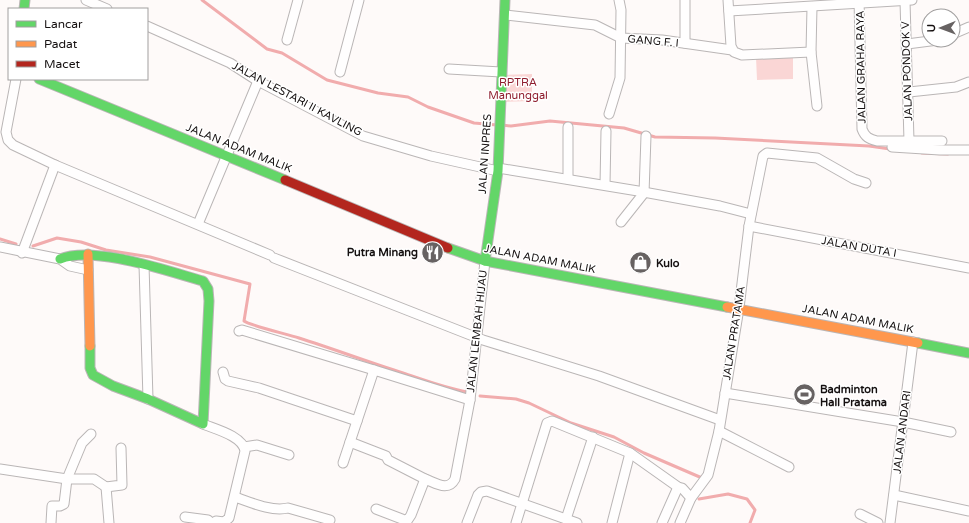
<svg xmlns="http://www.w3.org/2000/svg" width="969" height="523" font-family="'Varela Round',sans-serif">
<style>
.green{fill:#fad6d5}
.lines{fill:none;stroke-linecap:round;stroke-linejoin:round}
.stream{stroke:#f1acad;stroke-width:3}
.street-casing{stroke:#bab6b6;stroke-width:11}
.fast-casing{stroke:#bab6b6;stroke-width:11}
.slow-casing{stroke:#bab6b6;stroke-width:11}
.jam-casing{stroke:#bab6b6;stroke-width:11}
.street{stroke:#fffefe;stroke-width:9}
.fast{stroke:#63d668;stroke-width:9}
.slow{stroke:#ff974d;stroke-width:9}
.jam{stroke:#b3261e;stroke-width:9}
.labels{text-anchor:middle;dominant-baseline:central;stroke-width:3;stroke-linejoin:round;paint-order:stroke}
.street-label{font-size:11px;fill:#151010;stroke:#fff}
.park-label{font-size:11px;fill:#8e1c2d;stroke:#fff}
.poi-label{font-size:11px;font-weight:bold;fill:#151010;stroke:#fff;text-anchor:start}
</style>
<rect width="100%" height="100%" fill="#fefaf9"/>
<!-- green -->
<g class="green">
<path d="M793 56V79L757 80 756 57Z"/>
<path d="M532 74V101L504 102 503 75Z"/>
</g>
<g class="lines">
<!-- stream -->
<g class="stream">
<path d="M202 0 267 49 282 53 327 80 378 93 408 97 428 107 474 123 497 125"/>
<path d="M502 125 511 126 550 121 624 128 655 137 715 138 869 146 890 149"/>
<path d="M922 153 948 154"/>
<path d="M0 239 16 244"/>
<path d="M33 246 57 238 81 242 106 250 150 257 250 284 244 321C251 326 287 334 299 338 334 349 368 362 403 373 424 380 445 388 467 392"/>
<path d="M480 396 516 399 529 403 571 423 614 437 644 453 702 478 700 480"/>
<path d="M699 499 728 494 747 499 755 510 750 523"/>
</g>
<defs>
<g id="street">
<path d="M86 0 107 9"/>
<path d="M728 0 731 46 734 52 742 55 811 52"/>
<path d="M859 0 862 129C865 137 869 139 877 141H942"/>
<path d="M905 1 909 141"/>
<path d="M812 7 811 52 817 106"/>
<path d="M729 11 912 0"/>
<path d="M505 15 595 25 621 38 662 40 732 50"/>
<path d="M147 26 230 63 258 81 363 136 431 156 498 171"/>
<path d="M953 34 969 27"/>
<path d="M287 40 298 0"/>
<path d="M685 43V0"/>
<path d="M907 44 938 40"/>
<path d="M449 69 501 72"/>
<path d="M340 72 359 0"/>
<path d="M16 79 6 132 8 140 13 145 55 165 270 255"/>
<path d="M909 92 956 87 969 82"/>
<path d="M609 114 620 78 621 10 619 0"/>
<path d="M892 147 940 150H969"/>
<path d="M498 168 638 191 720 206 751 214"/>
<path d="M568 179V127"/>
<path d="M605 185 606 131"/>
<path d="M621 222 644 193 646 136"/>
<path d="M198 224 258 81"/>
<path d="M749 226 969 268"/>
<path d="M0 247 60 259 70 266 88 270"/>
<path d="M22 253 55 165"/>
<path d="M274 258 483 340 599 376 720 420"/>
<path d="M144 265 148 399"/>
<path d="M239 331 242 330 374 370"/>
<path d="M223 372 225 379 228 381 259 388 357 421 374 370 470 400"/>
<path d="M725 393 903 422 951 432"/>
<path d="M203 424C215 429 243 436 245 451L229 518 224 522 216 521 213 523"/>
<path d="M719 431 789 467"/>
<path d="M350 442 386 456 388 460 425 479"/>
<path d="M244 447 257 445 289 455"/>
<path d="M343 463 357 421"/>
<path d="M0 469 67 479H94L106 487"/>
<path d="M894 495 969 511"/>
<path d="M235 497C250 502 271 512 288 508L330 520"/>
<path d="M376 509 407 521 411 515 425 479C436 483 448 492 455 479L470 400 485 261"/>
<path d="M860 514 878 523"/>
<path d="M185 517 208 520 211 523"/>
<path d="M566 519 593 437"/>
<path d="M51 523 52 506H60L64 504 67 479 82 443 91 434"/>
<path d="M109 523 106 487 122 485 121 448"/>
<path d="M467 523 478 495 481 492 487 491 577 523"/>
<path d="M516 523 547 423 552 421 630 453 678 487 682 488 691 498"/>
<path d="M612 523 630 453"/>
<path d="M662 523 678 487"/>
<path d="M680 523 691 498 708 475 719 431 739 308 749 226 763 156 767 153 817 158 854 179 866 183"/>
<path d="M890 523 913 342"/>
</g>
<g id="fast">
<path d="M24 9 25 0"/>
<path d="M39 79 285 180"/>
<path d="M448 248 485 261 727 307"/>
<path d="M60 259C94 245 167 271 203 281L208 289 209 301 203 424 148 399 113 386 93 375 90 368V346"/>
<path d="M485 261 498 171 505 0"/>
<path d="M918 343 969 353"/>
</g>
<g id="slow">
<path d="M88 254 90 346"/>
<path d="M727 307 918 343"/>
</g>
<path id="jam" d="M285 180 448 248"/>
</defs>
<!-- street casing -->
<use href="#street" class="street-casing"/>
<!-- fast casing -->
<use href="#fast" class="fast-casing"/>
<!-- slow casing -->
<use href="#slow" class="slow-casing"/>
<!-- jam casing -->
<use href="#jam" class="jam-casing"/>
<!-- street -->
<use href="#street" class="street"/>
<!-- fast -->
<use href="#fast" class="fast"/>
<!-- slow -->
<use href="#slow" class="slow"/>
<!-- jam -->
<use href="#jam" class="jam"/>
</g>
<!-- icons -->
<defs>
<symbol id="restaurant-disc" viewBox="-11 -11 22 22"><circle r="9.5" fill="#676262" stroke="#fff"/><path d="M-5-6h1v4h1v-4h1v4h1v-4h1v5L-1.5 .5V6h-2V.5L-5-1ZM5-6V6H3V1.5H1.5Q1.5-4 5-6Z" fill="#fff"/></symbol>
<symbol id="shop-disc" viewBox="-11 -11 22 22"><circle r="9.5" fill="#676262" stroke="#fff"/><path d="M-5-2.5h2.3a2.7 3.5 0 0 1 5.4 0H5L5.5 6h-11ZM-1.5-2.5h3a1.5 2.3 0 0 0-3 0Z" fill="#fff"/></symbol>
<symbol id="stadium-disc" viewBox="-11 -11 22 22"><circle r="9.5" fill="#676262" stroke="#fff"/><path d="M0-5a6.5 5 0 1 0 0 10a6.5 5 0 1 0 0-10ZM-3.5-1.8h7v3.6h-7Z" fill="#fff"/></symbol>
</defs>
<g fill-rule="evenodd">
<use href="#restaurant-disc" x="420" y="240" width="25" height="25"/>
<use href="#shop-disc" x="628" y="250" width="25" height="25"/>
<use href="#stadium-disc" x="792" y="382" width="25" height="25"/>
</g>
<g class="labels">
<!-- street labels -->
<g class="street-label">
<text transform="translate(653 41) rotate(5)">GANG F. I</text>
<text transform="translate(861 67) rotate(-91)">JALAN GRAHA RAYA</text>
<text transform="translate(907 71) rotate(-92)">JALAN PONDOK V</text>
<text transform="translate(297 99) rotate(28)">JALAN LESTARI II KAVLING</text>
<text transform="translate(239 148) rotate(22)">JALAN ADAM MALIK</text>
<text transform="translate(485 154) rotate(-86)">JALAN INPRES</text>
<text transform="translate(859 247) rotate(10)">JALAN DUTA I</text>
<text transform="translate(540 259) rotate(11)">JALAN ADAM MALIK</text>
<text transform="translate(858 319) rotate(11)">JALAN ADAM MALIK</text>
<text transform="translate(477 331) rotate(-84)">JALAN LEMBAH HIJAU</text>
<text transform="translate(734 333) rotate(-81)">JALAN PRATAMA</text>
<text transform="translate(902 432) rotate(-83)">JALAN ANDARI</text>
</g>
<!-- park labels -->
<g class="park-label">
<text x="518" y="82">RPTRA<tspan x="518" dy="13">Manunggal</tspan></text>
</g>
<!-- poi labels -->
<g class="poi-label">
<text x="418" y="252" text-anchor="end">Putra Minang</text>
<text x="656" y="263">Kulo</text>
<text x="820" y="389">Badminton<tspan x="820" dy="13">Hall Pratama</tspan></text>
</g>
</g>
<!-- legend -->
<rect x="8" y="8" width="140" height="72" fill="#ffffff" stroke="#a19f9f"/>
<rect x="16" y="21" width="20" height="6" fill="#63d668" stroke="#a19f9f"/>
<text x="44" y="28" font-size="12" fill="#151010">Lancar</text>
<rect x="16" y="41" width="20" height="6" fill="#ff974d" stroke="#a19f9f"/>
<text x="44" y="48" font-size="12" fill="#151010">Padat</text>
<rect x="16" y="61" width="20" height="6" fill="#b3261e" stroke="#a19f9f"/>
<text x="44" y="68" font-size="12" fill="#151010">Macet</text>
<!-- north arrow -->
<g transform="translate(941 28) rotate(269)"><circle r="19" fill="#ffffff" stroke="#a19f9f"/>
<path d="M0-3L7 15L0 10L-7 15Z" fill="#676262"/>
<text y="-6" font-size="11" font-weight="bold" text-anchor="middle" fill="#151010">U</text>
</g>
</svg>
